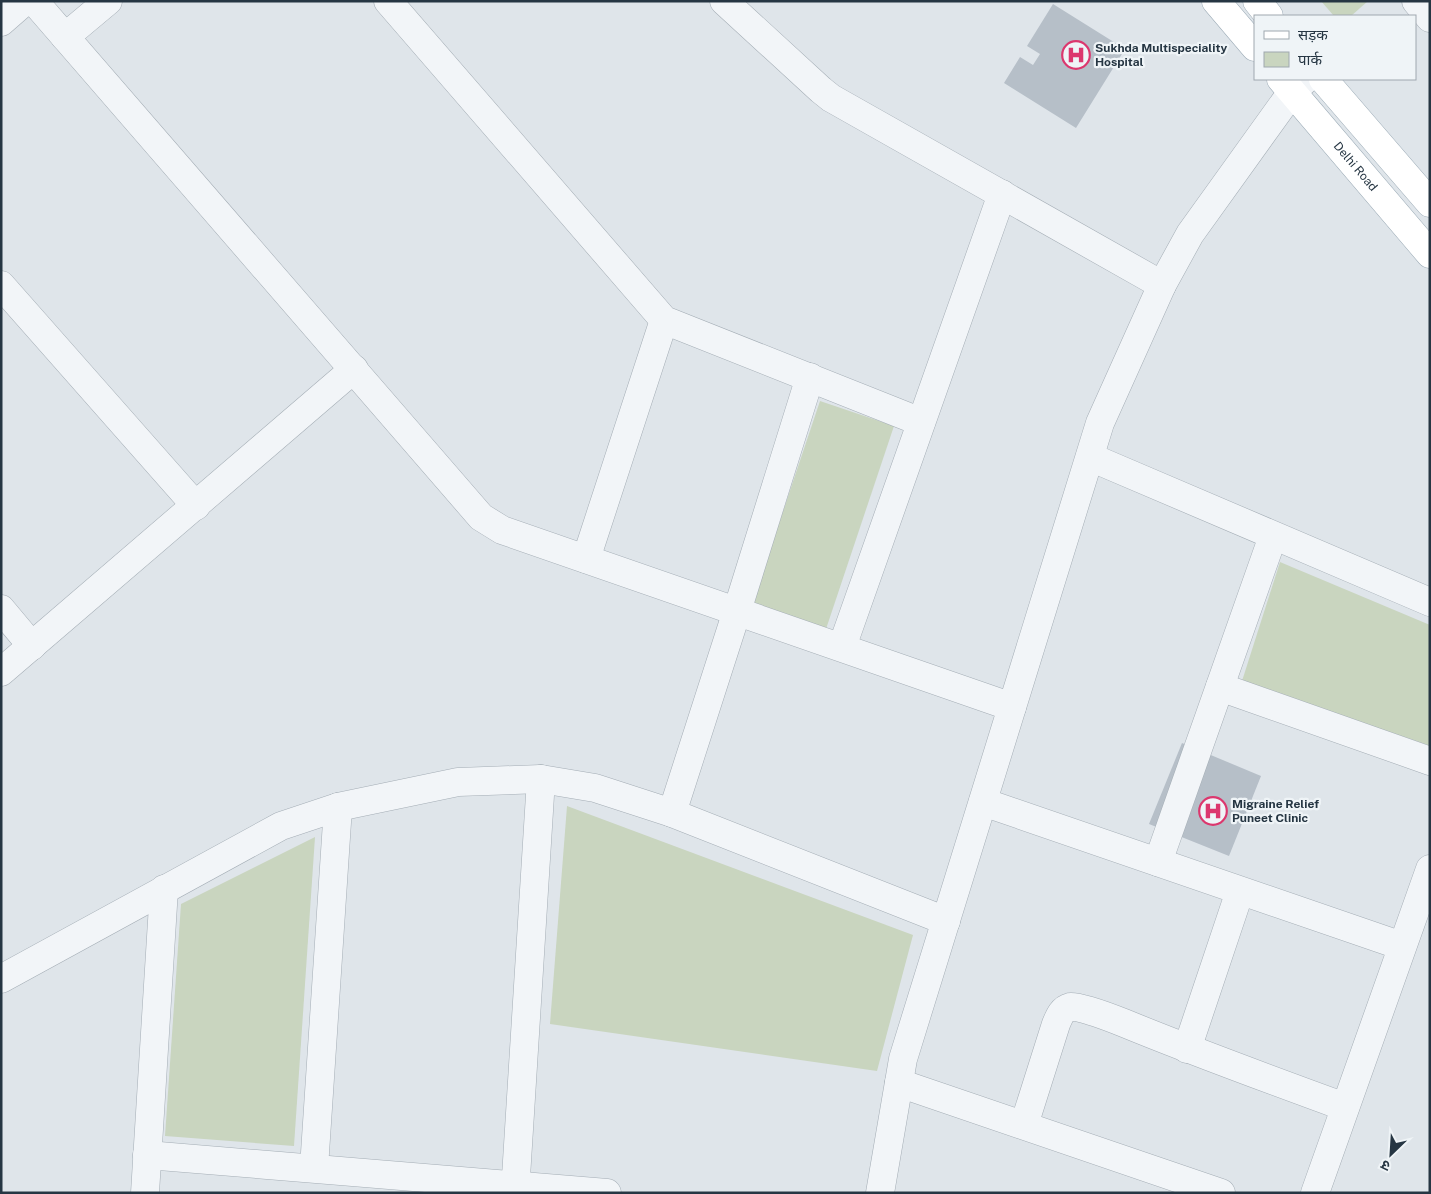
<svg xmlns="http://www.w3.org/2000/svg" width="1431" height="1194" font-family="'Public Sans','Noto Sans Devanagari',sans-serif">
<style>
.green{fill:#c9d5bf}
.building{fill:#b6bfc8}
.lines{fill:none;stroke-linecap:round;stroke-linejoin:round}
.minor-casing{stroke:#a4adb5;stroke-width:29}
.major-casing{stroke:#9dacb7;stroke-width:29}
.minor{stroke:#f2f5f8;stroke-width:28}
.major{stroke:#fff;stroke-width:28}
.labels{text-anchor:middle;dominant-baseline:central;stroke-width:4.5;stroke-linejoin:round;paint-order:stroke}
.poi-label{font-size:12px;font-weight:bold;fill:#263643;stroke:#eff4f7;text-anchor:start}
.street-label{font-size:12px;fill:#263643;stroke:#eff4f7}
</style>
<rect width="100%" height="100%" fill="#dfe5ea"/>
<!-- green -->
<g class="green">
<path d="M1321 1H1368L1351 16H1334Z"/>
<path d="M820 401 894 426 826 629 752 604Z"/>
<path d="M1280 562 1430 625V746L1242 681Z"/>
<path d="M567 806 913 935 877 1071 550 1024Z"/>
<path d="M315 837 294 1146 165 1136 181 904Z"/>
</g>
<!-- building -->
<g class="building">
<path d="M1053 4 1125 49 1076 128 1004 83 1020 57 1033 65 1040 54 1027 46Z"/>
<path d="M1182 743 1261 776 1229 856 1149 824Z"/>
</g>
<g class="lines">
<defs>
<g id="minor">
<path d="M34 1 481 517 502 530 1012 707"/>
<path d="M388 1 664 320 921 422"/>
<path d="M724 1 821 90 831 98 1162 285"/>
<path d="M1416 1 1430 18"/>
<path d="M1 22 25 1"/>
<path d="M65 37 108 1"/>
<path d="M1 285 196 506"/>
<path d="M1090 457 1430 602"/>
<path d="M586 559 664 320"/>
<path d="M1 609 32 646"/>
<path d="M842 647 1002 194"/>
<path d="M1 672 354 369"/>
<path d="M1220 687 1430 761"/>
<path d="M983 802 1402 946"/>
<path d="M672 813 737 611 810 377"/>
<path d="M1158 862 1273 536"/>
<path d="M1 979 281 826 338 807 458 782 541 779 595 788 672 813 946 921"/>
<path d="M1187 1049 1240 891"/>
<path d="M899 1083 1221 1193"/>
<path d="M1024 1125 1056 1024C1059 1017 1062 1009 1070 1007 1079 1005 1114 1019 1124 1023 1197 1053 1271 1080 1345 1107"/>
<path d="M147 1155 607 1193"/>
<path d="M314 1168 338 807"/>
<path d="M145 1193 164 889"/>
<path d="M515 1193 541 779"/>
<path d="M880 1193 903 1059 1100 423 1162 285 1190 234 1292 92 1306 79"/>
<path d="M1315 1193 1430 869"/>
</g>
<g id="major">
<path d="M1216 1 1255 47"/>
<path d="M1257 1 1269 16"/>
<path id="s1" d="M1281 79 1430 254"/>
<path d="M1323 79 1430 203"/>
</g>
</defs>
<!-- minor casing -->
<use href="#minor" class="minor-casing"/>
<!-- major casing -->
<use href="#major" class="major-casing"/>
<!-- minor -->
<use href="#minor" class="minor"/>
<!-- major -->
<use href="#major" class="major"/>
</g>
<!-- icons -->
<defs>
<symbol id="hospital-ring" viewBox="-11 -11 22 22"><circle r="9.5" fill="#eff4f7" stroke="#dc376e" stroke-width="1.5"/><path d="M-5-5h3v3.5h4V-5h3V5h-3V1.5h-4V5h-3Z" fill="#dc376e"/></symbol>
</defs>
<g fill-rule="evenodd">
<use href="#hospital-ring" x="1060" y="39" width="32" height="32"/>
<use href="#hospital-ring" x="1197" y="795" width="32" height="32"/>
</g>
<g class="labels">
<!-- poi labels -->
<g class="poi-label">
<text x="1095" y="48">Sukhda Multispeciality<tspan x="1095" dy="14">Hospital</tspan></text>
<text x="1232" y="804">Migraine Relief<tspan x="1232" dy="14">Puneet Clinic</tspan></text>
</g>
<!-- street labels -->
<g class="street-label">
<text stroke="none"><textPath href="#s1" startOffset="115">Delhi Road</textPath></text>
</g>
</g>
<!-- border -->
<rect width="1431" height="1194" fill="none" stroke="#263643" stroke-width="5"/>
<!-- legend -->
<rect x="1254" y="15" width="162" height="65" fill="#eff4f7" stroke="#9fa8af"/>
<rect x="1264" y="31" width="25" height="8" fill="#ffffff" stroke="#9fa8af"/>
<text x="1298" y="40" font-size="15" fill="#263643">सड़क</text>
<rect x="1264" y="52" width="25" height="15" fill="#c9d5bf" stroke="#9fa8af"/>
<text x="1298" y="65" font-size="15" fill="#263643">पार्क</text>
<!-- north arrow -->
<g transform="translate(1391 1154) rotate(205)" stroke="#eff4f7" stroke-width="4" paint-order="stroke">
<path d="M0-4L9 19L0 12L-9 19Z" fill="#263643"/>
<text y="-8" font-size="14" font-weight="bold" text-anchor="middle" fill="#263643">उ</text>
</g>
</svg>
